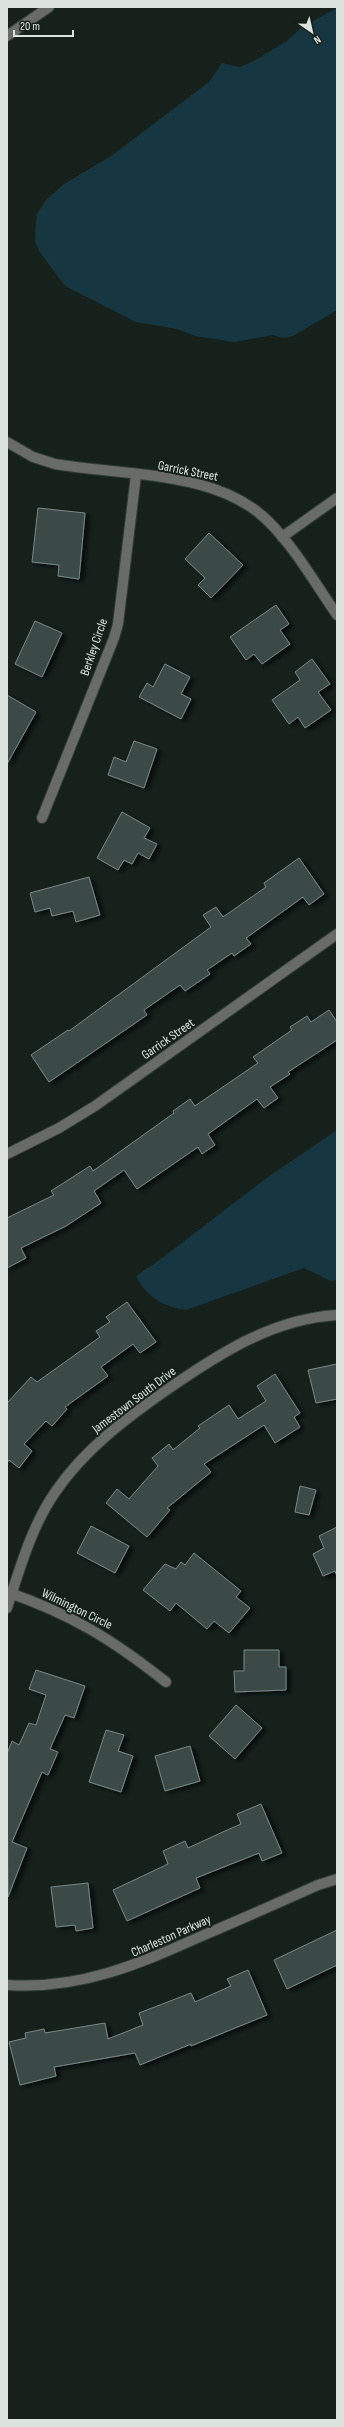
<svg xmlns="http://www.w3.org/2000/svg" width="344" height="2427" font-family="'Sofia Sans Condensed',sans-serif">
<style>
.water{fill:#163741}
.building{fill:#3a4847;stroke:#798988;filter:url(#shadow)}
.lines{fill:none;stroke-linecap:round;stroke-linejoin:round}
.minor-casing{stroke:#323c37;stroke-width:12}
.minor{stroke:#686b67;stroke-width:10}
.labels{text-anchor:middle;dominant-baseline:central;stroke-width:4;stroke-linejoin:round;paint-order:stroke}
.street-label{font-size:13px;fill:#dce3df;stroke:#16211c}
</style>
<defs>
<filter id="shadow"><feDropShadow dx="4.5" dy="2.5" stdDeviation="2" flood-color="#0009"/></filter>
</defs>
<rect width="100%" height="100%" fill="#16211c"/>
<!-- water -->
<g class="water">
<path d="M337 8V310L293 336 284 338 273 335 234 342 195 336 177 329 136 322 65 286 39 251 35 241 36 223 37 214 46 200 64 184 111 156 209 82 222 63 239 67 254 61 287 41 302 27Z"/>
<path d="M337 1130V1280L331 1281 304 1268 186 1310C164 1307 146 1297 136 1276L158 1261 268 1177Z"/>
</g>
<!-- building -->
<g class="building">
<path d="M38 508 85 513 79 579 58 576 59 565 32 562Z"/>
<path d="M209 533 243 565 211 598 198 585 205 578 185 559Z"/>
<path d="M276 605 289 624 280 630 290 644 262 664 254 654 246 660 230 637Z"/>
<path d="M35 621 62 633 42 677 15 664Z"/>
<path d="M312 659 330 684 318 692 331 710 305 728 298 717 289 724 272 700 300 680 295 672Z"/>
<path d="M165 664 190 677 181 694 191 699 181 719 139 697 147 683 153 687Z"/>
<path d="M7 695 36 712 7 764Z"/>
<path d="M134 741 157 749 144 788 108 775 114 757 126 762Z"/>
<path d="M122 812 150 828 144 838 157 844 149 859 138 853 132 864 124 860 118 870 97 858Z"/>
<path d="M299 858 324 894 309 905 303 897 246 938 251 944 234 956 232 953 207 970 210 974 185 991 180 985 144 1010 147 1015 49 1082 31 1055 68 1030 69 1031 211 927 203 915 216 907 223 917 266 887 264 883Z"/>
<path d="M89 877 100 915 76 922 73 911 52 916 50 908 35 912 30 893Z"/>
<path d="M329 1010 337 1022V1040L288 1072 290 1074 270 1087 278 1098 264 1108 257 1099 208 1134 215 1145 202 1154 198 1147 137 1189 124 1170 94 1191 101 1203 66 1226 21 1248 26 1258 7 1268V1218L54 1195 51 1191 90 1166 93 1171 174 1113 173 1111 190 1099 195 1106 258 1063 253 1057 292 1030 290 1027 307 1016 311 1022Z"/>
<path d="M127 1302 156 1342 140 1353 133 1344 101 1367 108 1376 65 1407 67 1409 52 1426 46 1421 24 1444 32 1451 19 1468 9 1460 7 1463V1403L31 1377 37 1382 100 1337 96 1331 110 1322 106 1317Z"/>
<path d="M337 1364V1399L316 1403 308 1370Z"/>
<path d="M275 1374 300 1413 294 1417 300 1427 275 1443 264 1425 204 1464 211 1472 167 1508 170 1510 147 1537 106 1503 117 1489 129 1499 158 1466 152 1458 169 1444 173 1450 200 1428 198 1426 229 1405 238 1419 266 1401 257 1386Z"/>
<path d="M300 1486 316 1490 309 1515 295 1512Z"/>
<path d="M91 1526 129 1546 115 1573 77 1553Z"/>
<path d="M337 1527V1576L335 1571 323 1576 313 1554 324 1548 319 1536Z"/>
<path d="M194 1553 241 1591 236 1597 250 1608 229 1633 214 1621 207 1629 176 1603 170 1611 143 1590 165 1564 176 1569 181 1562 185 1565Z"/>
<path d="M244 1650H279V1667H286V1690L235 1692 234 1671H244Z"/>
<path d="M36 1670 85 1686 74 1718 65 1715 50 1749 58 1752 48 1775 42 1772 12 1842 27 1848 8 1897 7 1754 12 1741 19 1745 29 1723 36 1725 46 1695 29 1689Z"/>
<path d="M236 1705 262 1728 235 1759 209 1736Z"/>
<path d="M106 1730 124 1735 118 1751 133 1756 121 1792 89 1782Z"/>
<path d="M190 1746 200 1781 165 1791 155 1756Z"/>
<path d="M261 1804 282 1853 262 1861 259 1853 196 1878 200 1888 127 1921 113 1890 168 1864 163 1851 185 1841 188 1848 225 1831 241 1824 237 1814Z"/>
<path d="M88 1883 93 1928 76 1931 75 1925 56 1927 51 1887Z"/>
<path d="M337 1930V1965L287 1989 274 1960Z"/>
<path d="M248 1970 267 2015 191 2046V2044L140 2065 135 2053 54 2067 56 2076 20 2085 9 2042 26 2038 25 2033 44 2029 45 2033 105 2023 108 2039 143 2025 139 2013 191 1993 195 2002 231 1986 227 1979Z"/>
</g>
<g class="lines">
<defs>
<g id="minor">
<path d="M7 36 49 7"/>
<path d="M7 442 33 457 55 464C124 476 218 470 269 522 296 549 316 585 337 615"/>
<path d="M282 537 337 498"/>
<path d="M42 818 114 638 118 624 136 475"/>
<path d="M7 1154 59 1128 95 1106 337 934"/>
<path d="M7 1592C71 1614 113 1640 166 1682"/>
<path d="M7 1608C20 1568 32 1525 56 1491 85 1449 124 1420 165 1391 217 1355 271 1319 337 1315"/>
<path d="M7 1985C80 1990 139 1964 204 1935 242 1919 280 1902 318 1885L337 1879"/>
</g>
</defs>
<!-- minor casing -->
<use href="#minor" class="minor-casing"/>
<!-- minor -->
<use href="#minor" class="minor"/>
</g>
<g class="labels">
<!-- street labels -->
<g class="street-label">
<text transform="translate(188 471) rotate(11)">Garrick Street</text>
<text transform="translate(94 647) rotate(-71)">Berkley Circle</text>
<text transform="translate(168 1039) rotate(-35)">Garrick Street</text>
<text transform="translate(134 1400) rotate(-37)">Jamestown South Drive</text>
<text transform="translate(77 1609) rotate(26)">Wilmington Circle</text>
<text transform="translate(171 1936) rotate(-24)">Charleston Parkway</text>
</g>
</g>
<!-- border -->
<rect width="344" height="2427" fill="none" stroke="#dce3df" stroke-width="16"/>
<!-- north arrow -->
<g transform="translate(312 32) rotate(146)" stroke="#16211c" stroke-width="3" paint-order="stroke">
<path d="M0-3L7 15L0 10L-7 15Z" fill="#dce3df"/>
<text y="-6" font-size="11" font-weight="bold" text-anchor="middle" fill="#dce3df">N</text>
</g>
<!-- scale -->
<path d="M14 30v6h59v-6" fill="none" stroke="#dce3df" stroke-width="2"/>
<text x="20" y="30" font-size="12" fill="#dce3df" stroke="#16211c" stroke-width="3" paint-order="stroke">20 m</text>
</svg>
